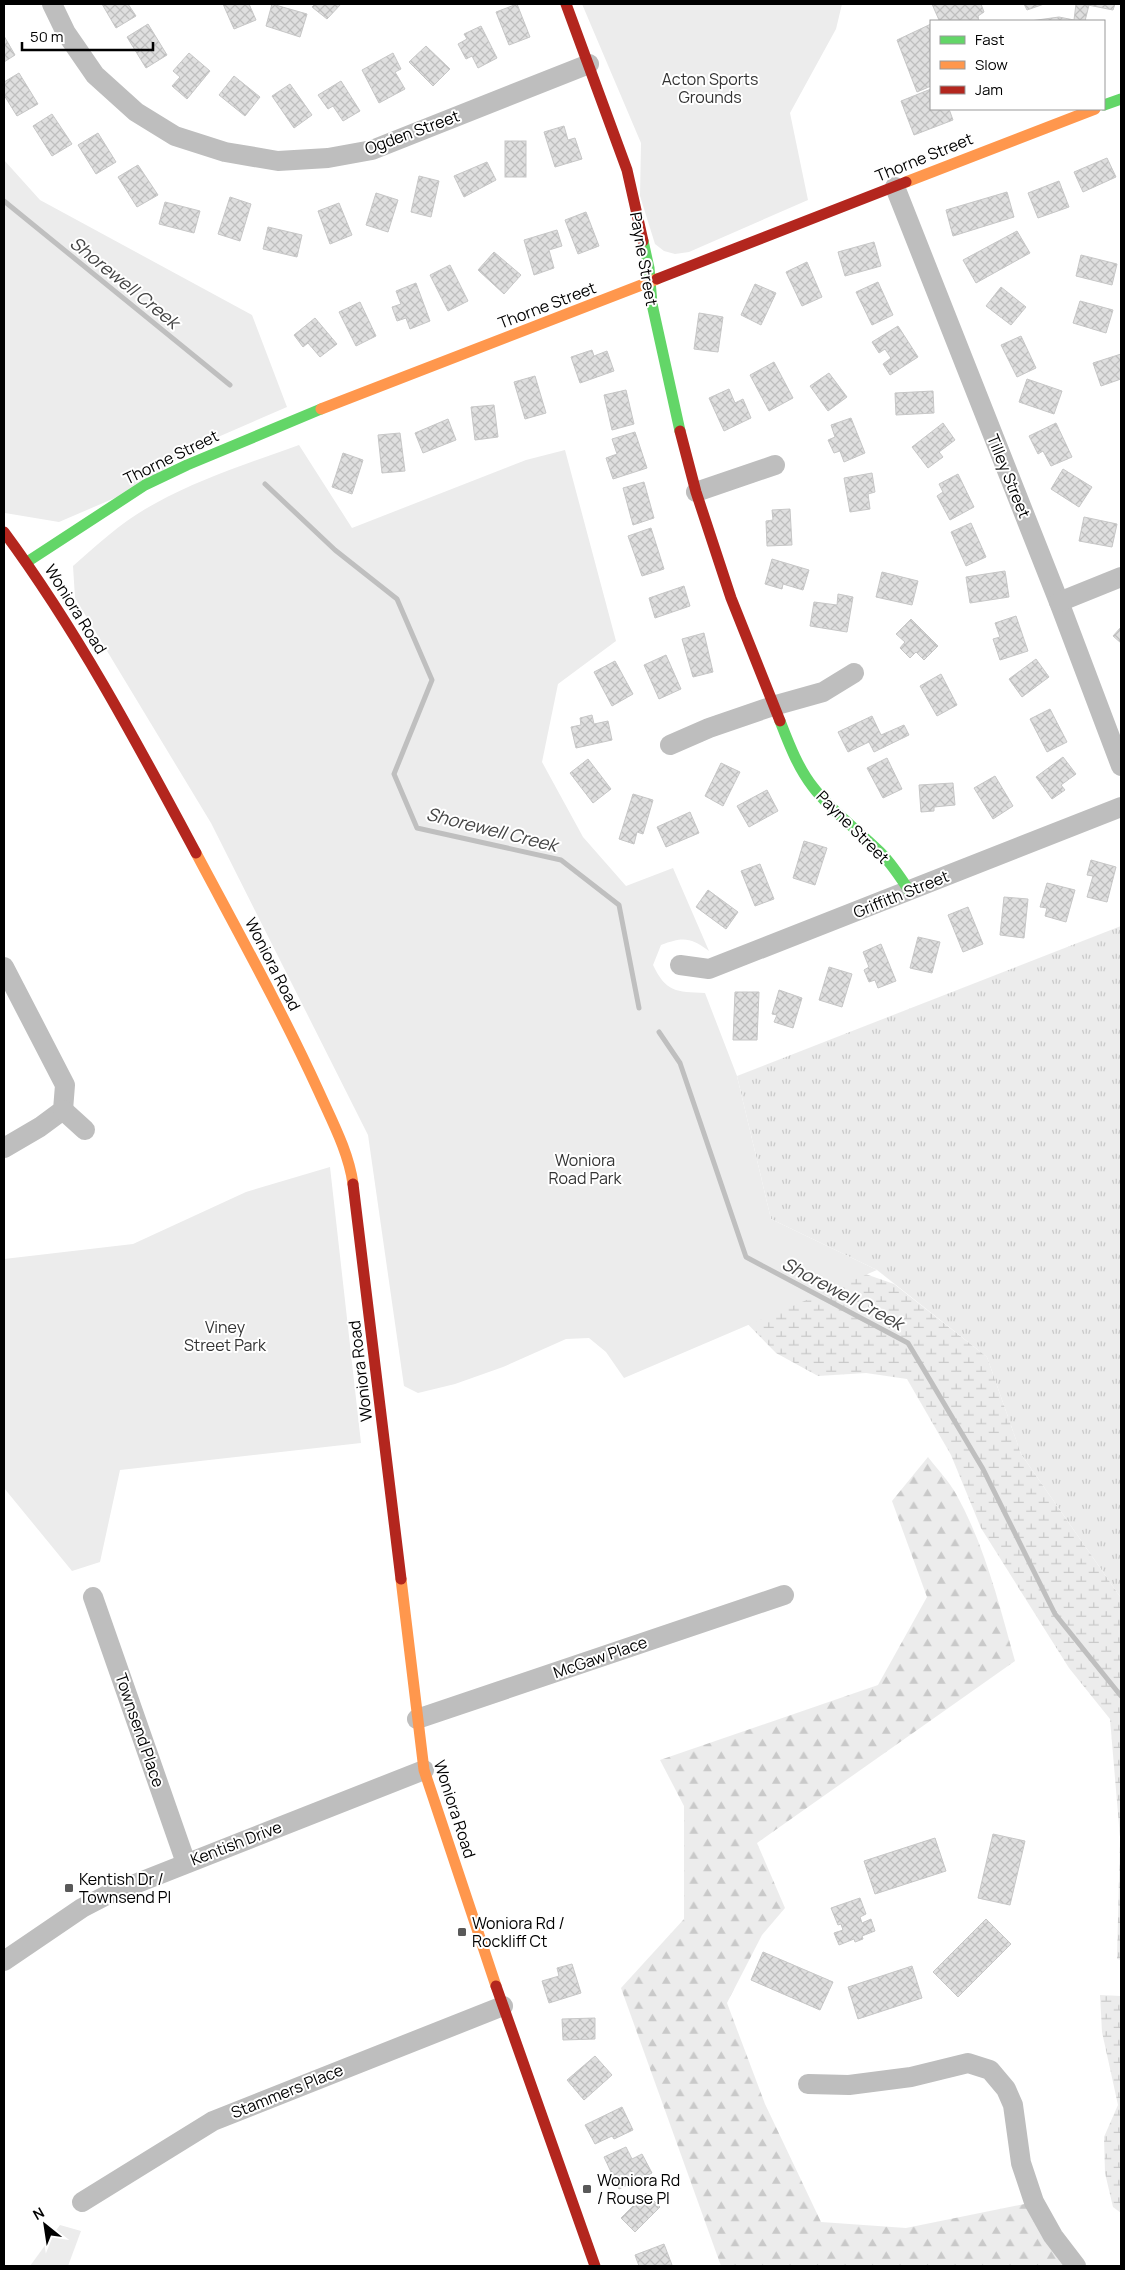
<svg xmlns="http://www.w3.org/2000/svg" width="1125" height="2270" font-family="Manrope,sans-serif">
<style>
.grass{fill:url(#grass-tufts)}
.forest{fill:url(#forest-firs)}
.wetland{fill:url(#wetland-marsh)}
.park{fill:#ececec}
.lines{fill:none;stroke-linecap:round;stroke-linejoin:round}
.stream{stroke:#bfbfbf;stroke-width:5}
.building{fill:url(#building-cross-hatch);stroke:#c7c7c7}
.street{stroke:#bebebe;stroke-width:20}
.fast{stroke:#63d668;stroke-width:11}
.slow{stroke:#ff974d;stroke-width:11}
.jam{stroke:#b3261e;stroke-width:11}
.poi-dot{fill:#595959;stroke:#fff;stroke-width:2}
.labels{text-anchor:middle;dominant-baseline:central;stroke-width:4;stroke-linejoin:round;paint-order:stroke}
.park-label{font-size:16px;fill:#333;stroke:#fff}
.street-label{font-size:16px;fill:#000;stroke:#fff}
.poi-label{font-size:16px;fill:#000;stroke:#fff;text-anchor:start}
.water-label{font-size:18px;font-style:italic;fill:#444;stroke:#fff}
</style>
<defs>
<pattern id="grass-tufts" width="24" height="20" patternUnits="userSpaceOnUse" patternTransform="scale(1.25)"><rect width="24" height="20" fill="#ececec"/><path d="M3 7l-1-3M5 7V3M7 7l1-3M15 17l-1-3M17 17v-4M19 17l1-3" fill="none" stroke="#c9c9c9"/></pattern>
<pattern id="forest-firs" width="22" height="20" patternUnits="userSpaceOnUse" patternTransform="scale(1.25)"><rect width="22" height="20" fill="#ececec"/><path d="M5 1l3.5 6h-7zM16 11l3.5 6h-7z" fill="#c9c9c9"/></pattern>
<pattern id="wetland-marsh" width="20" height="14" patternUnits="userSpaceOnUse" patternTransform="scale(1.25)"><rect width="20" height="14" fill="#ececec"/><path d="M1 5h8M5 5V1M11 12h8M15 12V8" fill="none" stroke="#c9c9c9"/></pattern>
<pattern id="building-cross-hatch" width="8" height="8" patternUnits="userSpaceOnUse" patternTransform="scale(1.25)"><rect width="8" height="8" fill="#dfdfdf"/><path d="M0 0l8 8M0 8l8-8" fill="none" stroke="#bebebe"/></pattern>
</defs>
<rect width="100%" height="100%" fill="#fff"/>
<!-- grass -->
<path class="grass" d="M1121 926V1598L1021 1454 987 1357 877 1270 771 1219 737 1076Z"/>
<!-- forest -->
<path class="forest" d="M928 1457C937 1469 949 1481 956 1494 985 1546 999 1604 1015 1661L757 1843 785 1908 762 1935 727 2003 765 2104 821 2222 906 2228 1034 2202 1076 2266H721L621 1988 684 1919V1806L660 1760 878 1685 927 1597 892 1501Z"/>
<!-- wetland -->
<g class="wetland">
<path d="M741 1202 837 1264 894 1284 987 1357 1021 1454 1121 1598V1960L1117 1959 1120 1837 1110 1719 1069 1668 981 1528 951 1455 907 1379 866 1373 818 1376 776 1353 732 1308Z"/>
<path d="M1100 1995 1121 1996V2213L1113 2207 1105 2173 1104 2137 1118 2105 1102 2032Z"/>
</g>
<!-- park -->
<g class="park">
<path d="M582 4H842L836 29 790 113 808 200 689 252 675 254 664 251 655 244 640 196 641 143Z"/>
<path d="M4 160 40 200 252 315 287 407 188 450 145 485 59 522 5 513Z"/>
<path d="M299 445 352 528 526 460 565 450 616 641 558 684 542 762 583 837 626 886 673 868 709 951C690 937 683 937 661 945L653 965C666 992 676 992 705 993L737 1076 771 1219 877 1270 624 1378 606 1352 589 1338 566 1339 503 1367 455 1384 418 1393 404 1386 368 1135 211 823 75 598 73 566C99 543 125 519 156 503 199 479 252 462 299 445Z"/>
<path d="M330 1167 361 1443 120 1470 100 1562 72 1571 4 1488V1259L133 1244 246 1192Z"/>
<path d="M60 2225 81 2231 68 2266H30Z"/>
</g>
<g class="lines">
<!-- stream -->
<g class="stream">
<path d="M4 201 230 385"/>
<path d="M265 484 335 550 397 599 432 680 394 774 417 828 561 860 619 905 639 1008"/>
<path d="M659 1032 680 1063 746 1257 908 1343 983 1469 1055 1614 1121 1696"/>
</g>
</g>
<!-- building -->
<g class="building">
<path d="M102 4H128L136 16 116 28Z"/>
<path d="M223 4H249L256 20 234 29Z"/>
<path d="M272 4 307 14 300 37 266 26Z"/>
<path d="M315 4H341L327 19 312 7Z"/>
<path d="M517 4 530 37 509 45 496 12Z"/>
<path d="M932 4H981L984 12 978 16 979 21H937L939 20Z"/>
<path d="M1024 4H1044L1027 10Z"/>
<path d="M1076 4 1089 5 1085 21H1030L1059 17 1074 20Z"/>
<path d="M1083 4H1115L1113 10Z"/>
<path d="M148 24 167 55 146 68 127 37Z"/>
<path d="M931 24V86L917 92 897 40Z"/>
<path d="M481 26 497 58 478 68 472 56 466 59 458 44 467 39 464 34Z"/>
<path d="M4 36 15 55 4 62Z"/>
<path d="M426 46 450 69 433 86 409 62Z"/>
<path d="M189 53 210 71 187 99 172 86 180 77 173 71Z"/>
<path d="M393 53 401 69 395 72 405 89 379 103 362 70Z"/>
<path d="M19 73 38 104 17 116 4 95V82Z"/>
<path d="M234 76 260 97 245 116 219 95Z"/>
<path d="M341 81 360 111 343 121 333 106 328 109 318 95Z"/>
<path d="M290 84 312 115 294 128 272 96Z"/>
<path d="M931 89V109H949L953 120 914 135 901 101Z"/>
<path d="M52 114 72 144 52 156 33 126Z"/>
<path d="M564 126 568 140 575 138 582 159 555 167 544 132Z"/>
<path d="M98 133 116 162 96 174 78 145Z"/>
<rect x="505" y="141" width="21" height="36"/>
<path d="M1107 158 1116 177 1083 192 1074 172Z"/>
<path d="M487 162 496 180 464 197 454 176Z"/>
<path d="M138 165 158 195 137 207 118 177Z"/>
<path d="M419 176 439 181 431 217 411 212Z"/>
<path d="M1059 181 1069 207 1038 218 1028 193Z"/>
<path d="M1007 192 1014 217 953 236 946 210Z"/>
<path d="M376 193 398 200 388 232 366 225Z"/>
<path d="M230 197 251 204 240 241 218 234Z"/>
<path d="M165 202 200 211 194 233 159 224Z"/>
<path d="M339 203 352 235 330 244 318 211Z"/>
<path d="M586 212 599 246 578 254 565 220Z"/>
<path d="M268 227 302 235 297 257 263 249Z"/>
<path d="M557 230 562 246 549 250 554 268 534 275 524 240Z"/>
<path d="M1017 231 1030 253 976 283 963 260Z"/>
<path d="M874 242 881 266 845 276 838 252Z"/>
<path d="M494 252 521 275 504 294 478 270Z"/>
<path d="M1081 255 1117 264 1112 285 1076 276Z"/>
<path d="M807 262 822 297 802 306 786 272Z"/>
<path d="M450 265 468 301 448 311 430 275Z"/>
<path d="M878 282 893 315 872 325 856 292Z"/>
<path d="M416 283 430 321 410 329 406 318 397 321 392 307 401 304 396 291Z"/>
<path d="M755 284 776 293 761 325 741 315Z"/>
<path d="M1001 287 1026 307 1011 325 986 306Z"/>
<path d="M1080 301 1113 310 1106 333 1073 323Z"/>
<path d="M360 302 376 336 356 346 339 312Z"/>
<path d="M699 313 723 317 718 352 694 349Z"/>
<path d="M315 318 337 344 320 357 308 343 303 347 294 335Z"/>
<path d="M898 326 918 357 890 375 883 364 891 358 885 349 879 353 872 342Z"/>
<path d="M1021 336 1036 368 1017 377 1001 345Z"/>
<path d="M592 350 594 356 607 351 614 371 580 383 571 357Z"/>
<path d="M1121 354V379L1101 386 1093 363Z"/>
<path d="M774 362 793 398 769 411 750 375Z"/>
<path d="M829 373 847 397 828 411 810 386Z"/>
<path d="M535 376 546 413 525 419 514 382Z"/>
<path d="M1027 379 1062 391 1054 414 1019 402Z"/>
<path d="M729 389 735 403 743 399 751 418 724 431 709 398Z"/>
<path d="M626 390 634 424 612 430 604 395Z"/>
<path d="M933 391 934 413 896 415 895 393Z"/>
<path d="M494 405 498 437 475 440 471 407Z"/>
<path d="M851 418 865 453 844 462 840 451 834 453 828 440 835 437 831 425Z"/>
<path d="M448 419 456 440 423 453 415 433Z"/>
<path d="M943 423 955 440 939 452 943 457 928 468 912 447Z"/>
<path d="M1056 423 1072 457 1051 466 1043 451 1038 454 1029 436Z"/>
<path d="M635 432 647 468 613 479 606 458 617 454 612 439Z"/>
<path d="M400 433 405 471 382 473 378 435Z"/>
<path d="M343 453 363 460 352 494 332 487Z"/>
<path d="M1063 469 1092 487 1079 507 1051 489Z"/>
<path d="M872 473 875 492 868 494 870 509 850 512 844 478Z"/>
<path d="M958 474 974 507 950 520 937 496 943 492 939 484Z"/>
<path d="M644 482 654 518 633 525 623 488Z"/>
<path d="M790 509 792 545 767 546 766 521 773 520 772 510Z"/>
<path d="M1084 517 1117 524 1112 547 1079 541Z"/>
<path d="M971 523 986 557 966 566 951 532Z"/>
<path d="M651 528 664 569 642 576 628 536Z"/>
<path d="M772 559 809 570 803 590 783 584 782 589 765 584Z"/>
<path d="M1005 571 1009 597 970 603 966 577Z"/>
<path d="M882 572 918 581 912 605 876 597Z"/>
<path d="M684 586 690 606 655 618 649 598Z"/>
<path d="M838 594 853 597 847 632 810 626 814 602 837 605Z"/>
<path d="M1016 616 1028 651 1000 660 993 639 1000 637 995 623Z"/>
<path d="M911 619 938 646 924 660 916 652 910 658 900 648 905 642 896 634Z"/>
<path d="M1121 627V643L1113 636Z"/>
<path d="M704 633 713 672 693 677 682 639Z"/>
<path d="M666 655 681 689 659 699 644 665Z"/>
<path d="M1036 659 1049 677 1022 697 1009 679Z"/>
<path d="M615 661 633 694 612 706 594 672Z"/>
<path d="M941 674 957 705 937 716 920 686Z"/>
<path d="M1050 709 1067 742 1047 752 1030 719Z"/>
<path d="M592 715 594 724 608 721 612 740 576 748 571 727 581 725 580 718Z"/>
<path d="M872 716 881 735 904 725 909 735 874 752 869 742 848 752 838 732Z"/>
<path d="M1063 757 1076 774 1061 785 1065 790 1052 799 1036 777Z"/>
<path d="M887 758 902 789 883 798 867 768Z"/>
<path d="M588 759 611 789 593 803 570 773Z"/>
<path d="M721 763 740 772 723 806 705 796Z"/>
<path d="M995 776 1013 806 993 819 974 788Z"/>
<path d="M953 783 955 805 934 807V811L921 812 919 785Z"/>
<path d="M767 790 778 811 749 827 737 806Z"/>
<path d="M633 794 653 800 643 834 637 832 634 844 619 839Z"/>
<path d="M690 812 699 833 666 847 657 827Z"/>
<path d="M804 841 827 848 815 885 793 878Z"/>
<path d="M1091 860 1116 867 1107 902 1087 897 1093 876 1087 875Z"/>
<path d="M760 864 774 899 755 906 741 871Z"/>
<path d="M1047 883 1075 890 1066 922 1045 916 1047 908 1040 907Z"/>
<path d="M708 890 738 912 726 929 696 907Z"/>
<path d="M1004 897 1028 899 1024 938 1000 935Z"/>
<path d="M968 907 983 944 963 952 948 915Z"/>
<path d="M918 937 940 942 932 973 910 968Z"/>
<path d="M881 944 896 981 878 988 875 980 869 982 864 970 869 967 863 952Z"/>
<path d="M829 967 852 974 842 1007 819 1000Z"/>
<path d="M779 990 802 998 793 1028 774 1022 777 1015 772 1014Z"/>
<path d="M735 992H759L757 1040H733Z"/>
<path d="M993 1834 1025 1841 1010 1905 978 1898Z"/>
<path d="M935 1838 946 1871 875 1894 864 1861Z"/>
<path d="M860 1898 866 1914 860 1917 862 1923 871 1919 875 1931 862 1936 863 1939 855 1942 854 1939 839 1945 834 1933 843 1930 841 1924 838 1925 831 1908Z"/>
<path d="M986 1919 1011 1944 958 1997 933 1972Z"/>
<path d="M763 1952 833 1982 820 2010 751 1980Z"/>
<path d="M572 1964 581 1993 549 2003 542 1981 559 1976 557 1968Z"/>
<path d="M912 1966 922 1998 858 2019 848 1987Z"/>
<path d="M595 2018V2039L563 2040 562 2019Z"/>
<path d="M595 2056 612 2075 584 2100 567 2080Z"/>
<path d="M622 2107 633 2130 614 2139 612 2136 595 2144 585 2125Z"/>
<path d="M626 2147 632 2159 642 2154 652 2173 619 2189 604 2157Z"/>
<path d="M646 2193 660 2207 635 2232 621 2218Z"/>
<path d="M664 2244 672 2265 639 2266 635 2255Z"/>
</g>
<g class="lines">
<!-- street -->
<g class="street">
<path d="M52 4 66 33 95 75 136 112 175 136 225 152 278 161 328 158 372 150 589 64"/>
<path d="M895 187 1059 602 1121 766"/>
<path d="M696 492 775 465"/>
<path d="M1059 602 1121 577"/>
<path d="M670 745 709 728 773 706 823 692 854 673"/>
<path d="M680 965 709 969 1121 807"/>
<path d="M4 967 65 1085 63 1110 40 1127 4 1148"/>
<path d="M63 1110 85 1130"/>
<path d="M93 1597 186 1863"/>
<path d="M417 1719 784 1595"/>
<path d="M4 1961 82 1908 107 1895 424 1770"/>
<path d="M808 2084 849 2085 911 2077 968 2063 990 2070 1006 2089 1013 2105 1021 2163 1034 2202 1053 2236 1076 2266"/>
<path d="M82 2202 213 2121 503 2006"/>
</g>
<!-- fast -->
<g class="fast">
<path d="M1104 105 1121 99"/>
<path d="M643 241 649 268 652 304 680 431"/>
<path d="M27 562 145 485 187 465 321 409"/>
<path d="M780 721C789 744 798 768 813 787 832 812 858 830 880 852 892 864 901 878 910 892"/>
</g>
<!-- slow -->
<g class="slow">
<path d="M906 182 1095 109"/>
<path d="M321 409 657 279"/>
<path d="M196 853C238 932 282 1011 319 1092 332 1121 349 1153 353 1184"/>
<path d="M401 1579 424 1770 496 1986"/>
</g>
<!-- jam -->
<g class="jam">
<path d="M566 4 627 170 643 241"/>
<path d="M657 279 906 182"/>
<path d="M680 431 696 492 731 598 780 721"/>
<path d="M4 532C78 632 137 743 196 853"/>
<path d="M353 1184 401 1579"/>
<path d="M496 1986 595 2266"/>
</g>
</g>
<!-- markers -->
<g class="poi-dot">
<rect x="64" y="1883" width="10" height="10" rx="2.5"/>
<rect x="457" y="1927" width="10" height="10" rx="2.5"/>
<rect x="582" y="2184" width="10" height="10" rx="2.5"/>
</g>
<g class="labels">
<!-- park labels -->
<g class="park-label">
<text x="710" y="79">Acton Sports<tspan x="710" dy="18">Grounds</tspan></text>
<text x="585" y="1160">Woniora<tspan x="585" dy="18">Road Park</tspan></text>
<text x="225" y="1327">Viney<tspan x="225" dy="18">Street Park</tspan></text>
</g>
<!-- street labels -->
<g class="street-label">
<text transform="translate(412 132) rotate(-20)">Ogden Street</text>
<text transform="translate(924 157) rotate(-22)">Thorne Street</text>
<text transform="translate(644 259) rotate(80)">Payne Street</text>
<text transform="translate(547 305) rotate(-21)">Thorne Street</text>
<text transform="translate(171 457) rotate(-26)">Thorne Street</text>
<text transform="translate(1009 476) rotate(68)">Tilley Street</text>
<text transform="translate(76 609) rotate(58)">Woniora Road</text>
<text transform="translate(853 827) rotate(45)">Payne Street</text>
<text transform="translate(901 894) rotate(-22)">Griffith Street</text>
<text transform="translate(273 964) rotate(63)">Woniora Road</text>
<text transform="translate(360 1371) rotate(-97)">Woniora Road</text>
<text transform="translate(600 1657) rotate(-19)">McGaw Place</text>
<text transform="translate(140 1730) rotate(71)">Townsend Place</text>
<text transform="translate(455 1809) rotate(72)">Woniora Road</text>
<text transform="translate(236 1843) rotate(-21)">Kentish Drive</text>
<text transform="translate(287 2091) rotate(-22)">Stammers Place</text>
</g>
<!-- poi labels -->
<g class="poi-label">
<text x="79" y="1879">Kentish Dr /<tspan x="79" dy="18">Townsend Pl</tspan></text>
<text x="472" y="1923">Woniora Rd /<tspan x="472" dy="18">Rockliff Ct</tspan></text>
<text x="597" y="2180">Woniora Rd<tspan x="597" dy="18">/ Rouse Pl</tspan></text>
</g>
<!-- water labels -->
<g class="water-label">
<text transform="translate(125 282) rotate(39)">Shorewell Creek</text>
<text transform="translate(492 829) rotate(14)">Shorewell Creek</text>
<text transform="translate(843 1293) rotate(28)">Shorewell Creek</text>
</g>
</g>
<!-- border -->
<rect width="1125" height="2270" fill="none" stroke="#000000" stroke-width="10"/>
<!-- legend -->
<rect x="930" y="20" width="175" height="90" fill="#ffffff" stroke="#999999"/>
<rect x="940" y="36" width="25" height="8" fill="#63d668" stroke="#999999"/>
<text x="975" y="45" font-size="15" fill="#000000">Fast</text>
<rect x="940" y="61" width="25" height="8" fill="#ff974d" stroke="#999999"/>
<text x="975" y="70" font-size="15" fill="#000000">Slow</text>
<rect x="940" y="86" width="25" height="8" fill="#b3261e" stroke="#999999"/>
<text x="975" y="95" font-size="15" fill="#000000">Jam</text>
<!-- north arrow -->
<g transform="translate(45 2225) rotate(330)" stroke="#ffffff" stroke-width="4" paint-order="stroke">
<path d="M0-4L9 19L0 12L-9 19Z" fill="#000000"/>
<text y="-8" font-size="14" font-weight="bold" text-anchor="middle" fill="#000000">N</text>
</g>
<!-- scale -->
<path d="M22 42v8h131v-8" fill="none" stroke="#000000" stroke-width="2.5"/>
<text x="30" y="42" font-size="15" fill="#000000" stroke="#ffffff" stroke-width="4" paint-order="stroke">50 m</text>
</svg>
